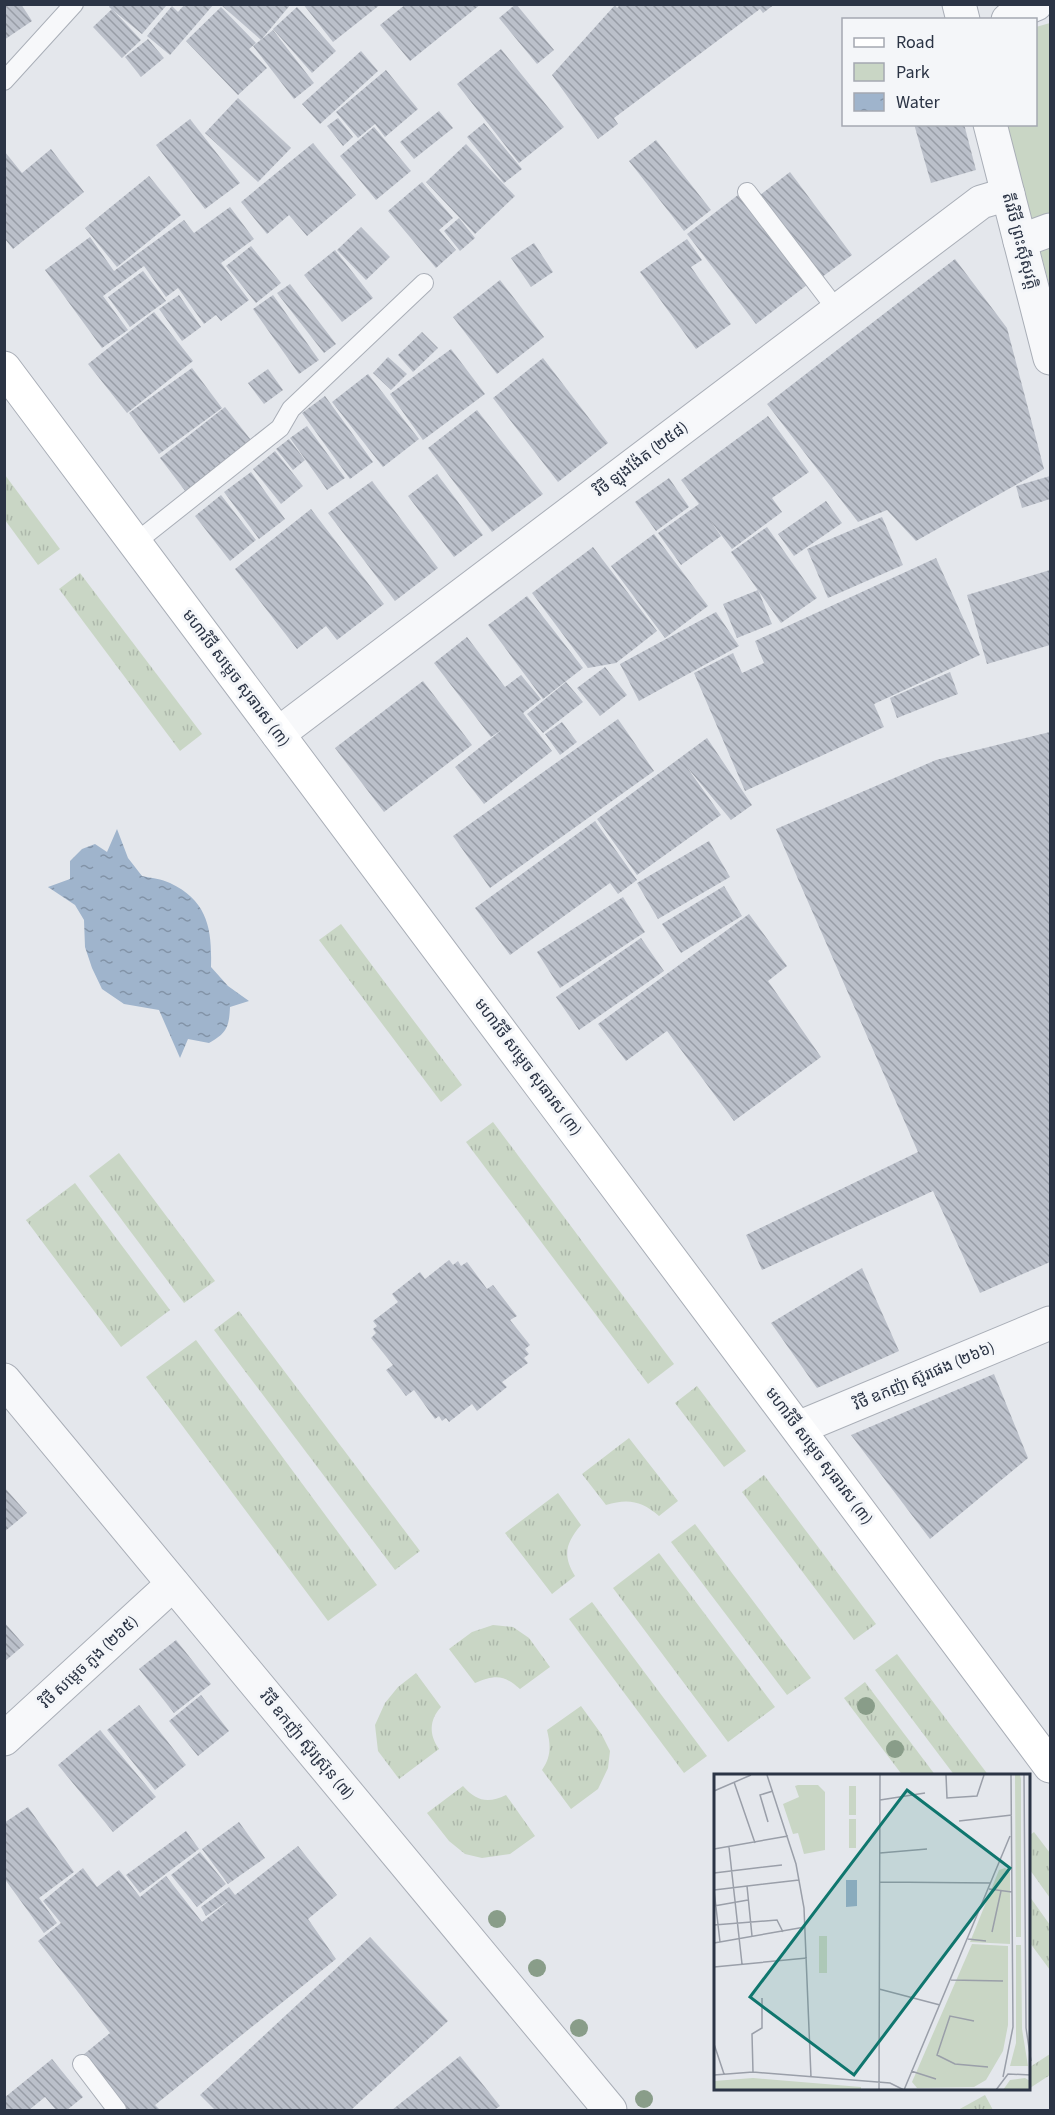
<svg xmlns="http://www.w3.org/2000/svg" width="1055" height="2115" font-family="'Source Sans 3','Noto Sans Khmer',sans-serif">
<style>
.grass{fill:url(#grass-tufts)}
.park{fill:#c9d6c5}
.water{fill:url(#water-ripples)}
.building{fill:url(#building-back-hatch)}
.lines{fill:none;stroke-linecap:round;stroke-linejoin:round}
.lane-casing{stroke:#a9aeb7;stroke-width:20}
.street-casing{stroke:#a9aeb7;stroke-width:35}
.secondary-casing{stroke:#a9aeb7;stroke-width:35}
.lane{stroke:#f7f8fa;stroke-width:18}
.street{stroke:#f7f8fa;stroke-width:33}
.secondary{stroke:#fff;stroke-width:33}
.tree{fill:#899d89}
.labels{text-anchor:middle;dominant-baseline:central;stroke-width:6;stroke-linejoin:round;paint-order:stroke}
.street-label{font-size:16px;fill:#2b3445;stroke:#f4f6f9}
.inset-road{fill:none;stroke:#9a9fa9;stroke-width:1.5}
.view{fill:#0f766e;fill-opacity:0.15;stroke:#0f766e;stroke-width:3}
.inset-edge{fill:none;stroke:#2b3445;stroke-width:3}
</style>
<defs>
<pattern id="grass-tufts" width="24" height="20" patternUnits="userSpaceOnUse" patternTransform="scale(1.5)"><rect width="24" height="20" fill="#c9d6c5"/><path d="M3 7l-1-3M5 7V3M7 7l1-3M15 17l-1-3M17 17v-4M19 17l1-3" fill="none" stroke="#adb8ab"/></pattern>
<pattern id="water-ripples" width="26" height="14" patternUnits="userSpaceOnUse" patternTransform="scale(1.5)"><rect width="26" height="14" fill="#9fb4cc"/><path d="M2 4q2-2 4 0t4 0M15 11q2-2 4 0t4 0" fill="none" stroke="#8293a7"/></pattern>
<pattern id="building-back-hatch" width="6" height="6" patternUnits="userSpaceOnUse" patternTransform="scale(1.5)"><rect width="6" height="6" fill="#bbc0ca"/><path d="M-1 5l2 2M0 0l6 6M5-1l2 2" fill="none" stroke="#989da6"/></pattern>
</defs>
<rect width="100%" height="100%" fill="#e4e7ec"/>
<!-- grass -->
<g class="grass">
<path d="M5 475 60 549 38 565 5 520Z"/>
<path d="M80 573 202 734 180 751 59 589Z"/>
<path d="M341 924 462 1085 441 1102 319 940Z"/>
<path d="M493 1122 674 1364 648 1384 466 1142Z"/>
<path d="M119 1153 215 1281 184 1303 89 1176Z"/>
<path d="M75 1183 170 1310 121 1347 26 1220Z"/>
<path d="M239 1311 420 1551 395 1570 214 1330Z"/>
<path d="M196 1340 377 1585 328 1621 146 1377Z"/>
<path d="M697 1386 746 1451 724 1467 675 1403Z"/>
<path d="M629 1438 678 1501 659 1516C642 1501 628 1498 606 1505L582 1474Z"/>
<path d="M764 1475 876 1624 854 1640 742 1492Z"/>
<path d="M558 1493 581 1525C566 1543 562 1555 575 1576L552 1594 505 1533Z"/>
<path d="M695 1524 811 1678 787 1695 671 1542Z"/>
<path d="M659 1553 775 1707 728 1742 613 1588Z"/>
<path d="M592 1602 707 1756 684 1773 569 1619Z"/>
<path d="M493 1625 513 1627 529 1638 550 1667 520 1689C503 1674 495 1675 475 1683L449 1649 472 1632Z"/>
<path d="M897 1654 989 1776H955L875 1670Z"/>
<path d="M416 1673 441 1707C429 1720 429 1735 439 1749L399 1779 378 1751 375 1725 385 1703 398 1687Z"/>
<path d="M865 1682 936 1776H903L844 1698Z"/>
<path d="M581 1706 602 1735 610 1751 608 1768 598 1789 571 1809 542 1770C551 1757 551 1746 547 1730Z"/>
<path d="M463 1786C476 1801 488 1804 506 1795L535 1836 510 1854 482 1858 465 1854 449 1841 427 1813Z"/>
<path d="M1034 1832 1050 1853V1898L1030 1870V1835Z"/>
<path d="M1030 1897 1050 1925V1970L1030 1943Z"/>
<path d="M1050 2054V2075L1030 2088V2067Z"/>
<path d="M985 2095 993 2110H958Z"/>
</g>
<!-- park -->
<path class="park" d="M1050 23V288L1007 125 1036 124V27Z"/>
<!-- water -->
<path class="water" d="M117 829 128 858 142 876C151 878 162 879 170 883 208 901 212 929 211 967L228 986 249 1001 230 1007C229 1027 227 1033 209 1043L188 1039 180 1058 159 1010 124 1004 102 989 92 968 85 947 84 920 75 905 48 887 70 879V861L82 849 95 844 107 852Z"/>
<!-- building -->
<g class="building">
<path d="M4 4H21L32 21 4 40Z"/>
<path d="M110 4H164L166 6 142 34 109 7Z"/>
<path d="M185 4H214L170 55 147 36 172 6 178 12Z"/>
<path d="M220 4H291L261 40Z"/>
<path d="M303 4H381L333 42Z"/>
<path d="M406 4H481L410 61 380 25Z"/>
<path d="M516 4 554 50 537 64 499 18Z"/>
<path d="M621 4H775L763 13 760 9 614 118 618 124 598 139 552 75 615 5 617 8Z"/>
<path d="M221 7 256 43 249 49 267 68 238 95 186 41Z"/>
<path d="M297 7 336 51 312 73 273 29Z"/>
<path d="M112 9 141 40 122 58 93 27Z"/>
<path d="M273 30 314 83 294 99 253 46Z"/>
<path d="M148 39 164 58 141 77 125 57Z"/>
<path d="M501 49 564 127 519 163 457 84Z"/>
<path d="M361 51 378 71 320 124 302 104Z"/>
<path d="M386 70 418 109 385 137 375 124 358 138 336 112Z"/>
<path d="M238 98 291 148 258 182 205 133Z"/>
<path d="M439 111 453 128 414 159 400 142Z"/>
<path d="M338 118 353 137 343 146 327 126Z"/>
<path d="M190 119 240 183 205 209 156 145Z"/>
<path d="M484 123 522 169 504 183 467 137Z"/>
<path d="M914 124H964L976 170 931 183Z"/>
<path d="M374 127 411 171 376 200 340 156Z"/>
<path d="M656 140 711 210 684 231 629 161Z"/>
<path d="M313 143 356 195 307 236 289 215 267 234 241 202Z"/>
<path d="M466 144 515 196 475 234 426 182Z"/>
<path d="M51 149 84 192 13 249 5 239V152L22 173Z"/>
<path d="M790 172 852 255 822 277 760 195Z"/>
<path d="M149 176 181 215 117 267 85 228Z"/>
<path d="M422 182 453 218 439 230 456 250 436 268 388 211Z"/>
<path d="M738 195 807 285 756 324 687 234Z"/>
<path d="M230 207 254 239 221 263 249 300 221 321 216 315 204 324 178 288 166 297 144 266 103 296 128 330 102 348 45 270 90 237 114 271 184 220 194 233Z"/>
<path d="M459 218 475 238 460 251 444 231Z"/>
<path d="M361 227 390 257 366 280 337 250Z"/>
<path d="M687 239 702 260 691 267 731 324 696 349 640 272Z"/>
<path d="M534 243 553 272 531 287 511 258Z"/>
<path d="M251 246 281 283 256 303 226 266Z"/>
<path d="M335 250 373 298 342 322 304 275Z"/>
<path d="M955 259 1007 328 1044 469 916 541 887 510 858 522 767 404Z"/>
<path d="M143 271 166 301 130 327 108 297Z"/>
<path d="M500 280 544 337 497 374 453 317Z"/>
<path d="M290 284 336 344 324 353 277 293Z"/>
<path d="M179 295 201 327 182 341 159 309Z"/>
<path d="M273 295 319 360 299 374 253 309Z"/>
<path d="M154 312 193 361 127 413 88 364Z"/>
<path d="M422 332 438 348 413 372 398 355Z"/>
<path d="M451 349 485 394 423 440 390 394Z"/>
<path d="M388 357 407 374 391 390 373 373Z"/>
<path d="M543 358 608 443 558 482 493 398Z"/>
<path d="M192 368 222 408 159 454 129 413Z"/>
<path d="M268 369 283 390 264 404 248 383Z"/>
<path d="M368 374 419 439 383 467 332 402Z"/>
<path d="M325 396 373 462 350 479 302 413Z"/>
<path d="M225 407 254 444 189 496 160 458Z"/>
<path d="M477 410 543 494 492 532 428 448Z"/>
<path d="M768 416 809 472 772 498 782 512 732 549 709 519 721 536 681 565 658 533 699 504 681 480Z"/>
<path d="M307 426 345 478 327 490 290 438Z"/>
<path d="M289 439 305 460 293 470 276 449Z"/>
<path d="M275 451 303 486 281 504 253 469Z"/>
<path d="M251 472 285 519 259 539 224 492Z"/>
<path d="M437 474 483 535 454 557 408 496Z"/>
<path d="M1050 476V499L1022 508 1016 486Z"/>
<path d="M669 478 689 507 656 531 635 502Z"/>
<path d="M372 481 438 568 395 601 328 513Z"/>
<path d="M221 495 256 540 230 561 195 516Z"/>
<path d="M826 501 842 523 794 556 778 534Z"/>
<path d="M311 509 384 604 337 640 326 626 297 649 235 569Z"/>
<path d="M882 517 903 565 828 598 807 549Z"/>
<path d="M767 527 817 598 781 623 731 552Z"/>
<path d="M654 534 708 606 665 638 611 566Z"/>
<path d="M593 547 657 631 616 663 588 668 532 593Z"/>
<path d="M936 558 980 655 874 704 884 727 745 791 694 673 733 653 742 673 764 663 755 641Z"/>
<path d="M1050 570V645L987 664 967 595Z"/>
<path d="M758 590 772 624 737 638 723 604Z"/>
<path d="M527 596 583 668 543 699 488 625Z"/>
<path d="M716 612 739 646 639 701 620 664Z"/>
<path d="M467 637 505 687 521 675 541 699 523 713 552 751 484 804 455 767 503 729 491 737 434 663Z"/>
<path d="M605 667 627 695 600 716 577 688Z"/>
<path d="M950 672 958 694 897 718 890 698Z"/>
<path d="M423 681 472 745 384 812 335 748Z"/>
<path d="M566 682 583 702 543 733 527 714Z"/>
<path d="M618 719 654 771 490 888 453 836Z"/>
<path d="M562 722 577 742 560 755 545 734Z"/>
<path d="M1050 732V1262L980 1293 933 1191 762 1270 746 1235 918 1152 776 829 936 760Z"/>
<path d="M707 738 752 805 731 820 686 766 721 815 637 875 597 819Z"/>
<path d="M595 821 637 880 618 894 610 883 510 955 475 908Z"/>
<path d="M709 841 730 877 658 919 637 883Z"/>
<path d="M724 886 742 916 681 953 662 924Z"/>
<path d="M623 897 645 932 560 988 537 952Z"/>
<path d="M749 914 787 966 768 981 821 1057 734 1121 667 1031 626 1061 598 1024Z"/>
<path d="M641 938 664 971 579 1030 556 997Z"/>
<path d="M449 1260 453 1265 458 1261 461 1266 467 1262 487 1289 493 1285 517 1316 510 1320 530 1345 525 1349 529 1354 524 1358 528 1363 502 1382 507 1387 477 1411 472 1404 449 1422 446 1418 442 1421 439 1416 435 1419 414 1390 406 1396 386 1370 393 1365 371 1338 376 1333 373 1329 377 1326 373 1321 398 1302 392 1294 420 1272 425 1279Z"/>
<path d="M862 1268 899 1351 817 1388 771 1323Z"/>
<path d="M994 1374 1028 1458 930 1539 851 1435Z"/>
<path d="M4 1487 27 1513 4 1532Z"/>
<path d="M4 1622 24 1645 4 1662Z"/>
<path d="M176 1640 211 1684 174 1713 139 1669Z"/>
<path d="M201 1695 229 1731 198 1756 169 1721Z"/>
<path d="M139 1705 186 1765 155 1790 107 1730Z"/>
<path d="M100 1730 156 1797 113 1832 58 1765Z"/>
<path d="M28 1807 74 1872 39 1898 57 1923 44 1933 4 1878V1823Z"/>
<path d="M239 1822 265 1858 228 1884 202 1849Z"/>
<path d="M186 1831 199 1849 140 1893 126 1875Z"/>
<path d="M298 1846 337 1895 308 1919 336 1959 155 2105 160 2110H127L83 2055 110 2033 38 1941 61 1923 43 1901 83 1868 97 1887 119 1870 140 1897 166 1876 202 1922 230 1900 206 1916 201 1907 229 1887 235 1895Z"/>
<path d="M200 1852 226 1884 197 1907 171 1875Z"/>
<path d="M370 1937 448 2021 351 2110H215L200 2095Z"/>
<path d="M460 2056 500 2106 494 2110H392Z"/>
<path d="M52 2059 83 2097 67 2110H56L45 2097 29 2110H4V2098Z"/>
</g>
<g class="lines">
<defs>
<g id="lane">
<path d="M4 81 74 4"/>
<path d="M747 192 837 310"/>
<path d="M135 543 280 428 291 409 424 283"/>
<path d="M82 2064 117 2110"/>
</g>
<g id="street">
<path d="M959 4 963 20"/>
<path d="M1008 20 1019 11 1036 4"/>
<path d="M990 124 1050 358"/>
<path d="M1020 241 1050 230"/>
<path d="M278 734 981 202 1008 194"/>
<path d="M4 1380 610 2110"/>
<path d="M798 1428 1050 1323"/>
<path d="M4 1739 173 1584"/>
</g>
<path id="secondary" d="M4 368 1050 1766"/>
</defs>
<!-- lane casing -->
<use href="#lane" class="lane-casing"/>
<!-- street casing -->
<use href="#street" class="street-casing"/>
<!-- secondary casing -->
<use href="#secondary" class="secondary-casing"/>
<!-- lane -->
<use href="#lane" class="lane"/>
<!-- street -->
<use href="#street" class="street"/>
<!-- secondary -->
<use href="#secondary" class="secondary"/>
</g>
<!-- trees -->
<g class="tree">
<circle cx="866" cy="1706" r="9"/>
<circle cx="895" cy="1749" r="9"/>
<circle cx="497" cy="1919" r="9"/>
<circle cx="537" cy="1968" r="9"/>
<circle cx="579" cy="2028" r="9"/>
<circle cx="644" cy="2099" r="9"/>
</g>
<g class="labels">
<!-- street labels -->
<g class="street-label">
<text transform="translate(1020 241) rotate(75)">តីរវិថី ព្រះស៊ីសុវត្តិ</text>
<text transform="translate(641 459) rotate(-37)">វិថី ឡុងង៉ែត (២៥៨)</text>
<text transform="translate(236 678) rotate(53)">មហាវិថី សម្តេច សុធារស (៣)</text>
<text transform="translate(528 1067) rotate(53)">មហាវិថី សម្តេច សុធារស (៣)</text>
<text transform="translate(924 1376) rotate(-23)">វិថី ឧកញ៉ា ស៊ួរផេង (២៦៦)</text>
<text transform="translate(819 1456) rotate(53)">មហាវិថី សម្តេច សុធារស (៣)</text>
<text transform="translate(89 1662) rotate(-43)">វិថី សម្តេច ភួង (២៦៥)</text>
<text transform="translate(307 1745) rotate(50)">វិថី ឧកញ៉ា ស៊ួរស៊្រុន (៧)</text>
</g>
</g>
<!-- overview -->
<g transform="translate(714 1774)">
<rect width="316" height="316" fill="#e4e7ec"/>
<path d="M301 1H306L307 5V163H302ZM135 12H142V41H135ZM135 45H142V74H135ZM105 162H113V199H105ZM258 170 294 172V251L289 277 272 306 260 313 203 314 198 308ZM302 171H307L308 255 314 292H296L302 269Z" fill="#c9d6c5"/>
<path d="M84 11H104L111 18V76L90 80 84 59 79 60 69 30 85 23 81 12ZM291 94 296 98V170L256 168 285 96ZM39 304 147 313V316H0V307ZM311 304 316 307V316H289L296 306Z" fill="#c9d6c5"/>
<path d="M132 106H143V132L132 133Z" fill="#9fb4cc"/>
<path class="inset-road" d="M53 1 82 90 90 134 97 303M232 1 233 24 263 22 270 1M310 1 312 254 317 287M20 8 41 69M0 17 37 1M166 26 211 19M245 47 298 41M54 48 46 21 59 17M15 73 28 190M0 75 74 62M166 79 213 75M0 99 68 91M166 108 277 109M33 112 38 162M275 115 298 118M0 116 85 106M0 116 6 168M0 132 34 126M0 151 63 146 69 158M278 158 287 117M254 165 272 167M0 169 91 153M0 193 93 184M237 206 289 207M165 215 226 231M260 247 236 242 223 281 241 290 274 293M0 270 10 300M197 297 222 305M39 298 38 260 48 254V224M0 301 39 298 176 309 190 316M289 303 299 253 297 1M165 316 166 1M190 316 296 62M282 316 294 300 317 301"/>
<path class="view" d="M193 16 296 94 140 301 36 223Z"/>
<rect width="316" height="316" class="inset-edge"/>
</g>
<!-- border -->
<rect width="1055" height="2115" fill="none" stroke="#2b3445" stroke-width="12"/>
<!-- legend -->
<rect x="842" y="18" width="195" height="108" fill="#f4f6f9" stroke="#a4a8b1" stroke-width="1.5"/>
<rect x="854" y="38" width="30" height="9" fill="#ffffff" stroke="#a4a8b1" stroke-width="1.5"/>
<text x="896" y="48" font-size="18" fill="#2b3445">Road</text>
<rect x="854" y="63" width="30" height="18" fill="#c9d6c5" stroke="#a4a8b1" stroke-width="1.5"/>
<text x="896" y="78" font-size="18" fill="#2b3445">Park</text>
<rect x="854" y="93" width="30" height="18" fill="url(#water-ripples)" stroke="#a4a8b1" stroke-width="1.5"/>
<text x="896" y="108" font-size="18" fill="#2b3445">Water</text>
</svg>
